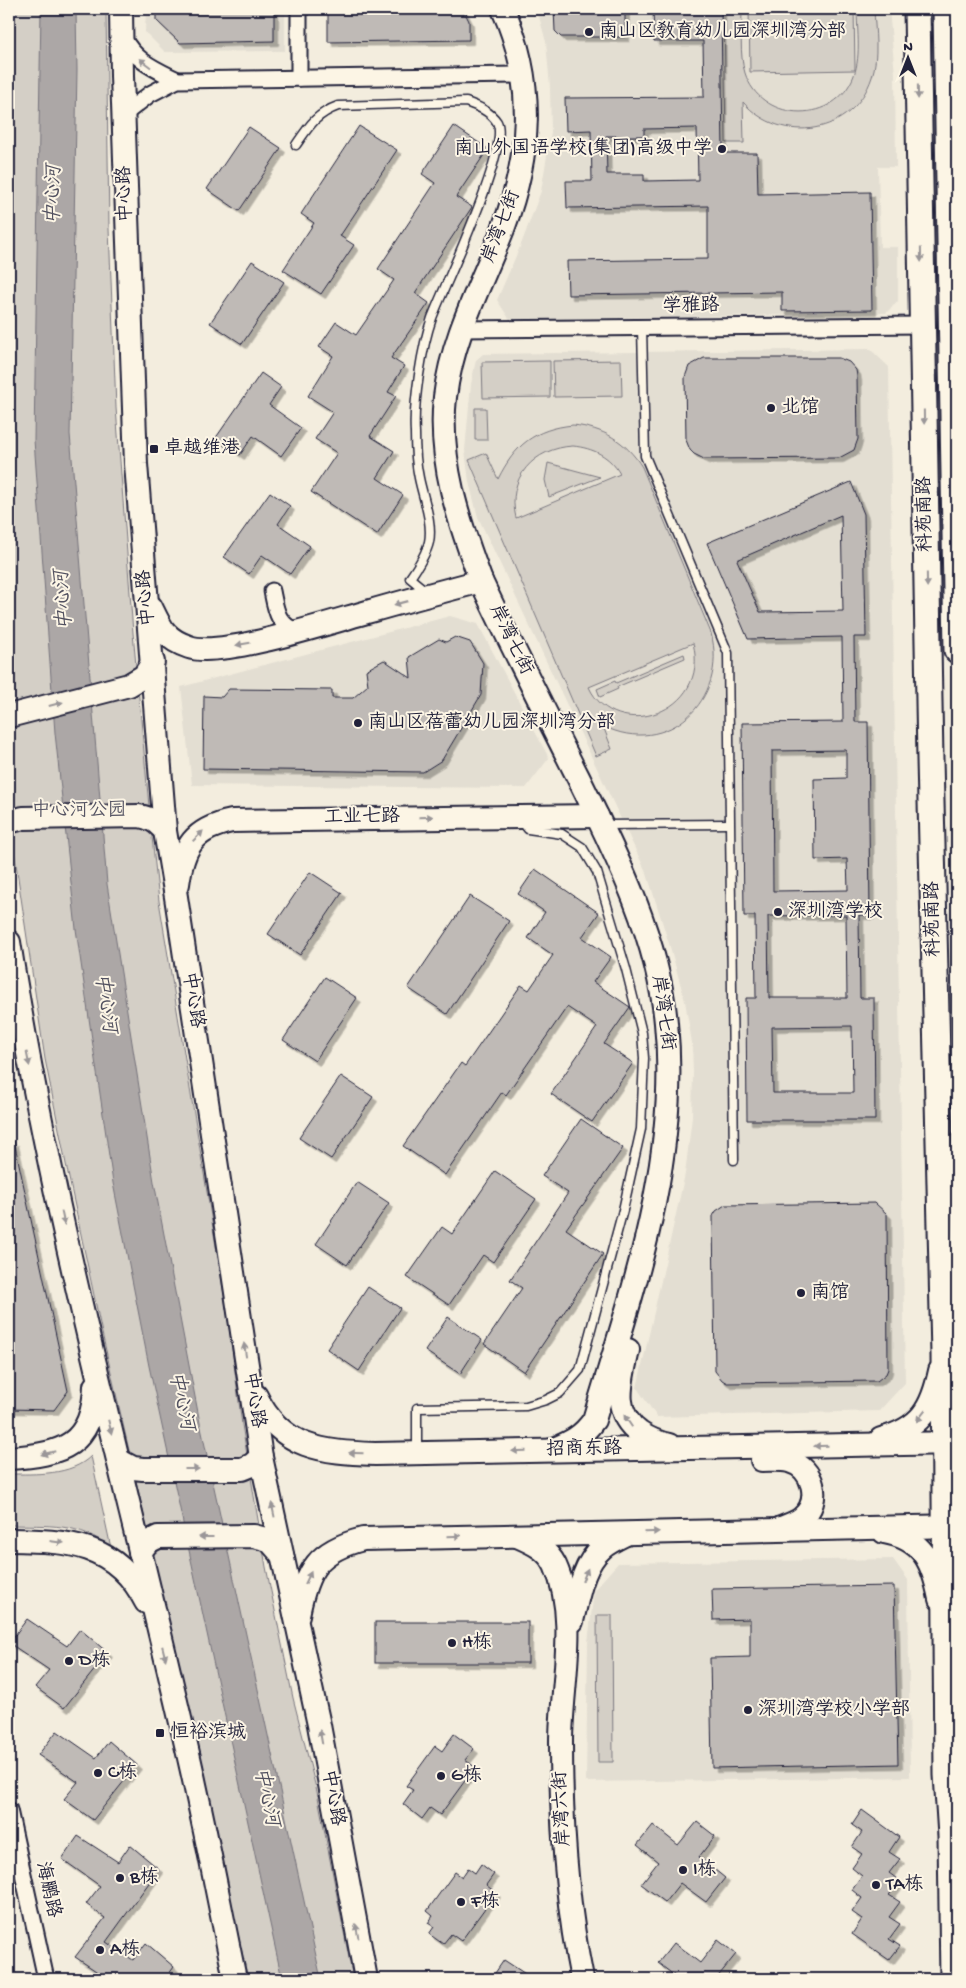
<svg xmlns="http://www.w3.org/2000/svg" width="966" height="1988" font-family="'Gochi Hand','LXGW WenKai TC',sans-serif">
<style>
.built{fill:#e3ded2}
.green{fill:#d4cfc6;stroke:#7b7880;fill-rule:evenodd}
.water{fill:#aca7a6;stroke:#75727b}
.building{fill:#bfbab6;stroke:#22223b;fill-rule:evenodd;filter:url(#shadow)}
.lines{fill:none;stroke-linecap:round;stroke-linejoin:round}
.lane-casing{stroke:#22223b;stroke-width:11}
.street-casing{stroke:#22223b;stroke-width:19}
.secondary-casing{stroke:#22223b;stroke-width:26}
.primary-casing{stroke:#22223b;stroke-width:29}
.lane{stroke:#fcf5e5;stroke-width:8}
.street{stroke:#fcf5e5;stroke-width:15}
.secondary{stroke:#fcf5e5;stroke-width:22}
.primary{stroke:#fcf5e5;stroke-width:25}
.oneway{fill:#9a9698}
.poi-dot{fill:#22223b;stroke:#fcf5e5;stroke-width:2}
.labels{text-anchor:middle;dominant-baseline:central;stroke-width:4;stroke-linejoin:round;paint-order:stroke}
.poi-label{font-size:19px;fill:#22223b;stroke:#fcf5e5;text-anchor:start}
.street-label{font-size:19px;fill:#22223b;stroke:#fcf5e5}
.park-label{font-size:19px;fill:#575665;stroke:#fcf5e5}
.water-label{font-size:20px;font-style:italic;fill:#525160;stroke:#fcf5e5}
</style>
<defs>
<filter id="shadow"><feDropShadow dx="4.5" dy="4.5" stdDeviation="0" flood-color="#0004"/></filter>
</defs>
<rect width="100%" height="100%" fill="#f3edde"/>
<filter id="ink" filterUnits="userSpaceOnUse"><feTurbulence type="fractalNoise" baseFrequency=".02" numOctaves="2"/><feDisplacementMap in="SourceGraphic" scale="10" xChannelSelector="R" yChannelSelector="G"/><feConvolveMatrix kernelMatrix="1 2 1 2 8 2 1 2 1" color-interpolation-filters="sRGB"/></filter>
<g filter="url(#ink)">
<!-- built -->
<g class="built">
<path d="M146 9H285V51L165 52 145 32Z"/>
<path d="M537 9H889L895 74 896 167H878L880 247H898V301L886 313 510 320 497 300 522 242 541 191 551 132 550 87 546 42Z"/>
<path d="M870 349 889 367 905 1383 879 1411 657 1417 637 1388 685 1174 692 1117 693 1073 692 1043 685 1001 671 950 647 874 478 517 469 482 465 450 471 384 476 360 483 354Z"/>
<path d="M450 616 478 624 549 758 526 788 192 785 181 687Z"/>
<path d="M893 1559 908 1580 910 1777 586 1782 588 1643 594 1590 618 1563Z"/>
</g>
<!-- green -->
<g class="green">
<path d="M9 9H106L109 229 116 408 133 633 151 828 159 901 228 1319 242 1425 266 1567 293 1698 317 1792 353 1979H248L155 1563 102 1333 66 1164 45 1059 9 817Z"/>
<path d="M724 9H742C742 29 739 54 745 73 760 121 830 126 852 80 862 59 857 31 857 9H874C875 31 879 56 872 77 853 135 782 146 743 102L744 143H726Z"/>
<path d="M749 9H854L855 70 750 72Z"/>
<path d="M621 360 622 396 554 397 553 361Z"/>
<path d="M550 361V397L483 398 482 362Z"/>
<path d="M475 408H486L487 440H475Z"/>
<path d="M573 425C603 428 626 441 642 467L711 633C729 700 667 758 603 726L612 749 596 756 469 460 486 453 498 479C515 445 534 429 573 425ZM573 446C593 448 610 456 620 474L516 518C506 478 534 448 573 446ZM693 643C711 713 615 744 589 687Z"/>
<path d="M548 463 600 477 549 497 545 480Z"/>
<path d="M684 654 685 658 617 687 618 689 600 697 597 689 615 681 616 683Z"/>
<path d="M91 1456 111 1548C80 1522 47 1526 9 1525V1474C35 1474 71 1476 91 1456Z"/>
<path d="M597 1615H612L613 1762H598Z"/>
</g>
<!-- water -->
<path class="water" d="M41 9H76L77 70 70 434 107 884 154 1182 200 1423 321 1979H282L149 1366 113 1183 76 929 55 733 34 440Z"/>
<!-- building -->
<g class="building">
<path d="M156 9H274V41L180 43 156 20Z"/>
<path d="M328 9H463L469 21V40L328 42Z"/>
<path d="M554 9H625V37H561L555 31Z"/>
<path d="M653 9H721L723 153H757L758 194 870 192 872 310 782 311V292L568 295 567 261 708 259V206L567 208 566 181H592L591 130 566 131 565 98 704 97 703 41H654ZM697 128 698 180 644 181V174H607L606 136H644V129Z"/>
<path d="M359 126 397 150 340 236 354 245 321 294 283 270 314 223 301 214Z"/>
<path d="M454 126 488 149 456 197 472 207 415 293 429 303 391 358 404 366 388 392 396 396 370 436 394 451 377 478 403 495 377 535 311 492 337 453 315 439 333 412 308 396 333 356 319 347 336 322 356 335 394 280 378 269 435 183 422 174Z"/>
<path d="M249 127 281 148 239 211 207 189Z"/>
<path d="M252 261 284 282 242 344 210 323Z"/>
<path d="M704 358H839L849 362 856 370 857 376 858 439 854 450 839 458 704 459 694 454 690 450 686 440 685 377 689 366Z"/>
<path d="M261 373 281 387 269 405 301 428 281 456 253 436 240 455 215 439Z"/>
<path d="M851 482 864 514 866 637H854L855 722H868L870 915H859L860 998H874L875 1120H747L746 998H756L755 916H744L742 723 843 722 842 637 748 639 707 543ZM841 515 843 611 760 612 737 560ZM846 750V778L814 779 815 860 847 859 848 890 773 891 772 751ZM846 915 847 998H769L768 916ZM852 1026 853 1093H773L772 1027Z"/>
<path d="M270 492 290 506 278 524 310 546 290 574 262 555 249 574 224 557Z"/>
<path d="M455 637 470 642 483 663 481 695 442 760 423 772 203 769 204 696 222 697 229 689 332 690V698H353L368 685 366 670 384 660 411 678 409 657 439 639 446 642Z"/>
<path d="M535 869 599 913 582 937 611 957 593 982 630 1007 604 1044 633 1063 592 1122 551 1094 597 1027 567 1007 506 1095 502 1092 445 1175 403 1146 461 1063 465 1066 521 985 529 990 553 955 528 938 545 912 518 894Z"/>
<path d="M310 872 342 893 300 955 268 934Z"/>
<path d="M470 896 509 921 447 1014 408 988Z"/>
<path d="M325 977 357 998 315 1061 283 1040Z"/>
<path d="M341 1076 373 1097 331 1159 299 1138Z"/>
<path d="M581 1119 623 1148 566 1229 603 1254 524 1372 484 1344 522 1288 510 1280 568 1193 542 1176Z"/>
<path d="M14 1141 68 1391 54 1410 9 1409V1142Z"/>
<path d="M495 1171 536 1199 493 1262 483 1255 449 1305 407 1277 442 1227 452 1234Z"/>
<path d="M357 1182 389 1203 347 1265 316 1244Z"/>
<path d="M875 1203 887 1214 888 1369 886 1374 877 1381 727 1383 722 1380 715 1371 713 1216 716 1211 725 1205Z"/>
<path d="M368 1287 400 1308 359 1371 327 1349Z"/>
<path d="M448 1317 482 1340 460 1374 425 1351Z"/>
<path d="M894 1586 898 1764 712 1768 710 1658 750 1657V1619L713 1620 712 1589Z"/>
<path d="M27 1619 67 1646 80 1629 108 1653 64 1708 35 1687 49 1670 9 1643Z"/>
<rect x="375" y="1622" width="153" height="41"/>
<path d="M57 1731 96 1758 109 1741 137 1765 93 1820 64 1799 78 1782 38 1755Z"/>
<path d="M454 1734 474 1749 465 1760 475 1767 440 1815 430 1808 422 1819 403 1804 413 1790 406 1786 435 1746 442 1751Z"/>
<path d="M862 1810 899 1837 889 1852 900 1859 889 1873 900 1881 889 1895 900 1902 889 1917 900 1924 889 1939 900 1946 889 1960 852 1934 862 1919 852 1912 862 1898 852 1890 862 1876 852 1868 862 1854 852 1847 862 1832 852 1825Z"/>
<path d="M697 1822 715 1836 699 1857 725 1878 706 1902 680 1883 665 1902 641 1884 658 1862 637 1845 653 1825 678 1845Z"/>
<path d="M78 1836 118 1862 130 1845 159 1869 106 1942 133 1960 146 1943 174 1967 165 1979H108L75 1957 105 1918 86 1904 100 1886 62 1859Z"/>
<path d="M481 1864 494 1874 486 1885 496 1893 461 1941 451 1934 443 1944 429 1934 434 1927 428 1923 433 1916 427 1911 455 1872 462 1877 468 1868 475 1873Z"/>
<path d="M718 1940 736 1954 716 1979H679L658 1963 674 1943 700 1963Z"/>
<path d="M504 1960 533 1979H491Z"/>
</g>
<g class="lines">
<defs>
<g id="lane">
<path d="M296 145C309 126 316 114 338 106L466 102C477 106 490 111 497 122 511 148 444 286 432 318 422 346 413 403 415 433 415 448 416 464 419 478 423 498 433 522 429 542 426 555 417 568 410 578L427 592"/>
<path d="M642 327 645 456 728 653 734 1160"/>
<path d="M604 825 729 824"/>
<path d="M417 1451V1408L526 1406 546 1400 560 1393 580 1370 623 1210 641 1129 644 1058 642 1033 626 969 597 872 582 847 562 834 528 829 521 820"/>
</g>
<g id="street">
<path d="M299 9V78"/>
<path d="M122 36C135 61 153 68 177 80"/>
<path d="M123 115 150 94 177 80 522 75"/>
<path d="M460 329 923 325"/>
<path d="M272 591C276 611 277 624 298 632"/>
<path d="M9 1810 46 1979"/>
</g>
<g id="secondary">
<path d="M121 9 122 76 136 464 165 831 176 897 261 1457 319 1725 366 1979"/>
<path d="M503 9C536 83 531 155 503 229 481 285 452 337 445 397 438 461 459 522 481 581 512 647 545 712 578 777 616 854 658 937 666 1023 680 1159 632 1292 594 1420 582 1437 571 1442 552 1450"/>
<path d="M151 607C161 628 165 639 189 647 221 658 331 622 367 612 405 601 443 591 481 581"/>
<path d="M9 716 129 685 144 676 153 662"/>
<path d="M9 822 23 818 139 816C151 818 157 822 165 831"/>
<path d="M178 884C183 846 194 829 232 821L597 816"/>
<path d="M9 942C51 1214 126 1481 187 1749 205 1826 219 1903 235 1979"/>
<path d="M628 1350C622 1379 610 1412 640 1433 649 1439 659 1443 669 1445"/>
<path d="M256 1396C281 1449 323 1452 375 1454L957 1443"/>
<path d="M881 1439C921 1428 932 1409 940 1371"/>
<path d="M9 1458C62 1455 93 1445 95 1386"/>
<path d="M118 1460 133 1468 143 1469H242L252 1465 261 1457"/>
<path d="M762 1460C771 1460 781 1459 789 1461 814 1468 822 1501 802 1518 796 1523 788 1525 781 1528"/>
<path d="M884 1532C924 1539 933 1563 940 1599"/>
<path d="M517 1536C533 1543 547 1549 555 1565 579 1618 561 1686 561 1742 561 1821 566 1901 582 1979"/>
<path d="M9 1540C68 1541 116 1542 146 1602"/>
<path d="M140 1552 148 1542 158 1537 254 1536 269 1540 282 1555"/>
<path d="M298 1615C307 1569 317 1551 363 1539L957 1526"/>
<path d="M572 1621C578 1597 582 1565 602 1548 609 1542 618 1538 626 1534"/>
</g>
<g id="primary">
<path d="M917 9 930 759 944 1355 947 1775 951 1836 953 1979"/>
<path d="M946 9 957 650"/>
</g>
</defs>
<!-- lane casing -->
<use href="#lane" class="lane-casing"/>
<!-- street casing -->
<use href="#street" class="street-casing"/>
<!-- secondary casing -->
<use href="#secondary" class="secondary-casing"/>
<!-- primary casing -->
<use href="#primary" class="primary-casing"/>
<!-- lane -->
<use href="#lane" class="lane"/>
<!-- street -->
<use href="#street" class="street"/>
<!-- secondary -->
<use href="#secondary" class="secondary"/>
<!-- primary -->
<use href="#primary" class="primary"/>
</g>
<!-- one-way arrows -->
<defs><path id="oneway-solid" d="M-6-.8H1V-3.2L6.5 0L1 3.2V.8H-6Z" transform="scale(1.25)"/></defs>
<g class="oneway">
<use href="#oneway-solid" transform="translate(145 63) rotate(-143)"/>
<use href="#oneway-solid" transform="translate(918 92) rotate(89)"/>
<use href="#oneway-solid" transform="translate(921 255) rotate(89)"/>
<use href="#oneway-solid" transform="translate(924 417) rotate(89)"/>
<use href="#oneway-solid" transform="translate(927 580) rotate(89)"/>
<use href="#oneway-solid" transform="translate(401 603) rotate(165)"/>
<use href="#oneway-solid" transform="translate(243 644) rotate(170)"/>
<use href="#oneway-solid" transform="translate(56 704) rotate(-15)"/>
<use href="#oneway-solid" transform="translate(426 817) rotate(-1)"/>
<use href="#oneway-solid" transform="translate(198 836) rotate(-45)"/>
<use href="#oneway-solid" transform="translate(28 1059) rotate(78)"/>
<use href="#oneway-solid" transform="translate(63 1218) rotate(78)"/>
<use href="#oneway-solid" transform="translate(245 1350) rotate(-99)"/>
<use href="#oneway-solid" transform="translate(921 1416) rotate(128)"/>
<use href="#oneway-solid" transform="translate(628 1421) rotate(-124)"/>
<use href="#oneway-solid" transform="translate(110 1427) rotate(76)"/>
<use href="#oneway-solid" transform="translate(821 1446) rotate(179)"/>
<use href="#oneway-solid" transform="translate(519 1451) rotate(179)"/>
<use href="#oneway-solid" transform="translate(48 1453) rotate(166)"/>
<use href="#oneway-solid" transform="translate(356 1453) rotate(-178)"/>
<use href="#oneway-solid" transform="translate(192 1469)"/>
<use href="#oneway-solid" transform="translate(273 1510) rotate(-102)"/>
<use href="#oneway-solid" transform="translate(652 1532) rotate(-2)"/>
<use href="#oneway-solid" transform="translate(454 1536) rotate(-1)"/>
<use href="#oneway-solid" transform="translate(206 1537) rotate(180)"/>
<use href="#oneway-solid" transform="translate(57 1542) rotate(7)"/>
<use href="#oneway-solid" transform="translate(585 1575) rotate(-67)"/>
<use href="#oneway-solid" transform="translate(308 1578) rotate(-65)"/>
<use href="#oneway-solid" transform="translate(164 1653) rotate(76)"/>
<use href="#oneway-solid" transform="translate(321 1737) rotate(-100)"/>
<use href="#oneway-solid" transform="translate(357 1931) rotate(-101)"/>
</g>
</g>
<!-- markers -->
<g class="poi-dot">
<circle cx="589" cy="32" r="5"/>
<circle cx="722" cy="149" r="5"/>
<circle cx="771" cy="408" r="5"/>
<rect x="149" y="444" width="10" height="10" rx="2.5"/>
<circle cx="358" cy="723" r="5"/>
<circle cx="778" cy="912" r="5"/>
<circle cx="801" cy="1293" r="5"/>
<circle cx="452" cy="1643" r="5"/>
<circle cx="69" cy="1661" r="5"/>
<circle cx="748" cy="1710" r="5"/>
<rect x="155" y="1728" width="10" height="10" rx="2.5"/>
<circle cx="98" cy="1773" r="5"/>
<circle cx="441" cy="1776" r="5"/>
<circle cx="683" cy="1870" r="5"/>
<circle cx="120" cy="1878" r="5"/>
<circle cx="876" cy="1885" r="5"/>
<circle cx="461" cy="1902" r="5"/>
<circle cx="100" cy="1950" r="5"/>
</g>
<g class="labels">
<!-- poi labels -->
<g class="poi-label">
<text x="599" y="32">南山区教育幼儿园深圳湾分部</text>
<text x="712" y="149" text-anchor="end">南山外国语学校(集团)高级中学</text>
<text x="781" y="408">北馆</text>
<text x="164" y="449">卓越维港</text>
<text x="368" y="723">南山区蓓蕾幼儿园深圳湾分部</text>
<text x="788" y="912">深圳湾学校</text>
<text x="811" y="1293">南馆</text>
<text x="462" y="1643">H栋</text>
<text x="79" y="1661">D栋</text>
<text x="758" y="1710">深圳湾学校小学部</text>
<text x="170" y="1733">恒裕滨城</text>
<text x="108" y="1773">C栋</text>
<text x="451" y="1776">G栋</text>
<text x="693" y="1870">I栋</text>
<text x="130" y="1878">B栋</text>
<text x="886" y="1885">TA栋</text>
<text x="471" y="1902">F栋</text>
<text x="110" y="1950">A栋</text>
</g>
<!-- street labels -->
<g class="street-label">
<text transform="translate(126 194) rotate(-92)">中心路</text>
<text transform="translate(502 227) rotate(-69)">岸湾七街</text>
<text transform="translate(691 307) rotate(-1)">学雅路</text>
<text transform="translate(926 514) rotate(-91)">科苑南路</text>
<text transform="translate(147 598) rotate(-95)">中心路</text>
<text transform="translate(510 640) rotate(64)">岸湾七街</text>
<text transform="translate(362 818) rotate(-1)">工业七路</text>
<text transform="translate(934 919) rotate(-91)">科苑南路</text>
<text transform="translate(192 1000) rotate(81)">中心路</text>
<text transform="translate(662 1013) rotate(82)">岸湾七街</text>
<text transform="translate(253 1400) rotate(81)">中心路</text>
<text transform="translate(584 1450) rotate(-1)">招商东路</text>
<text transform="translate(332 1798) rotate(80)">中心路</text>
<text transform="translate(563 1809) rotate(-93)">岸湾六街</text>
<text transform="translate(47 1890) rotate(77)">海鹏路</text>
</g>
<!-- park labels -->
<g class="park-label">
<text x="79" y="811">中心河公园</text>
</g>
<!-- water labels -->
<g class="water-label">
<text transform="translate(55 195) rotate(-89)">中心河</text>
<text transform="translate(65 600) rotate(-94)">中心河</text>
<text transform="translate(104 1003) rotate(82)">中心河</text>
<text transform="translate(180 1401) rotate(78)">中心河</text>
<text transform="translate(265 1797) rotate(78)">中心河</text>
</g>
</g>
<!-- margin -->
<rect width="966" height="1988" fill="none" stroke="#fcf5e5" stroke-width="30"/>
<rect x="15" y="15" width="936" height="1958" fill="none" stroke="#22223b" stroke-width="2" filter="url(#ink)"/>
<!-- north arrow -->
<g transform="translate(908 58)" stroke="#fcf5e5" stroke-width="4" paint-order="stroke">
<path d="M0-4L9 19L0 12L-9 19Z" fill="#22223b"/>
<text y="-8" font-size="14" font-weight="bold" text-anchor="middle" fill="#22223b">N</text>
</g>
</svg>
